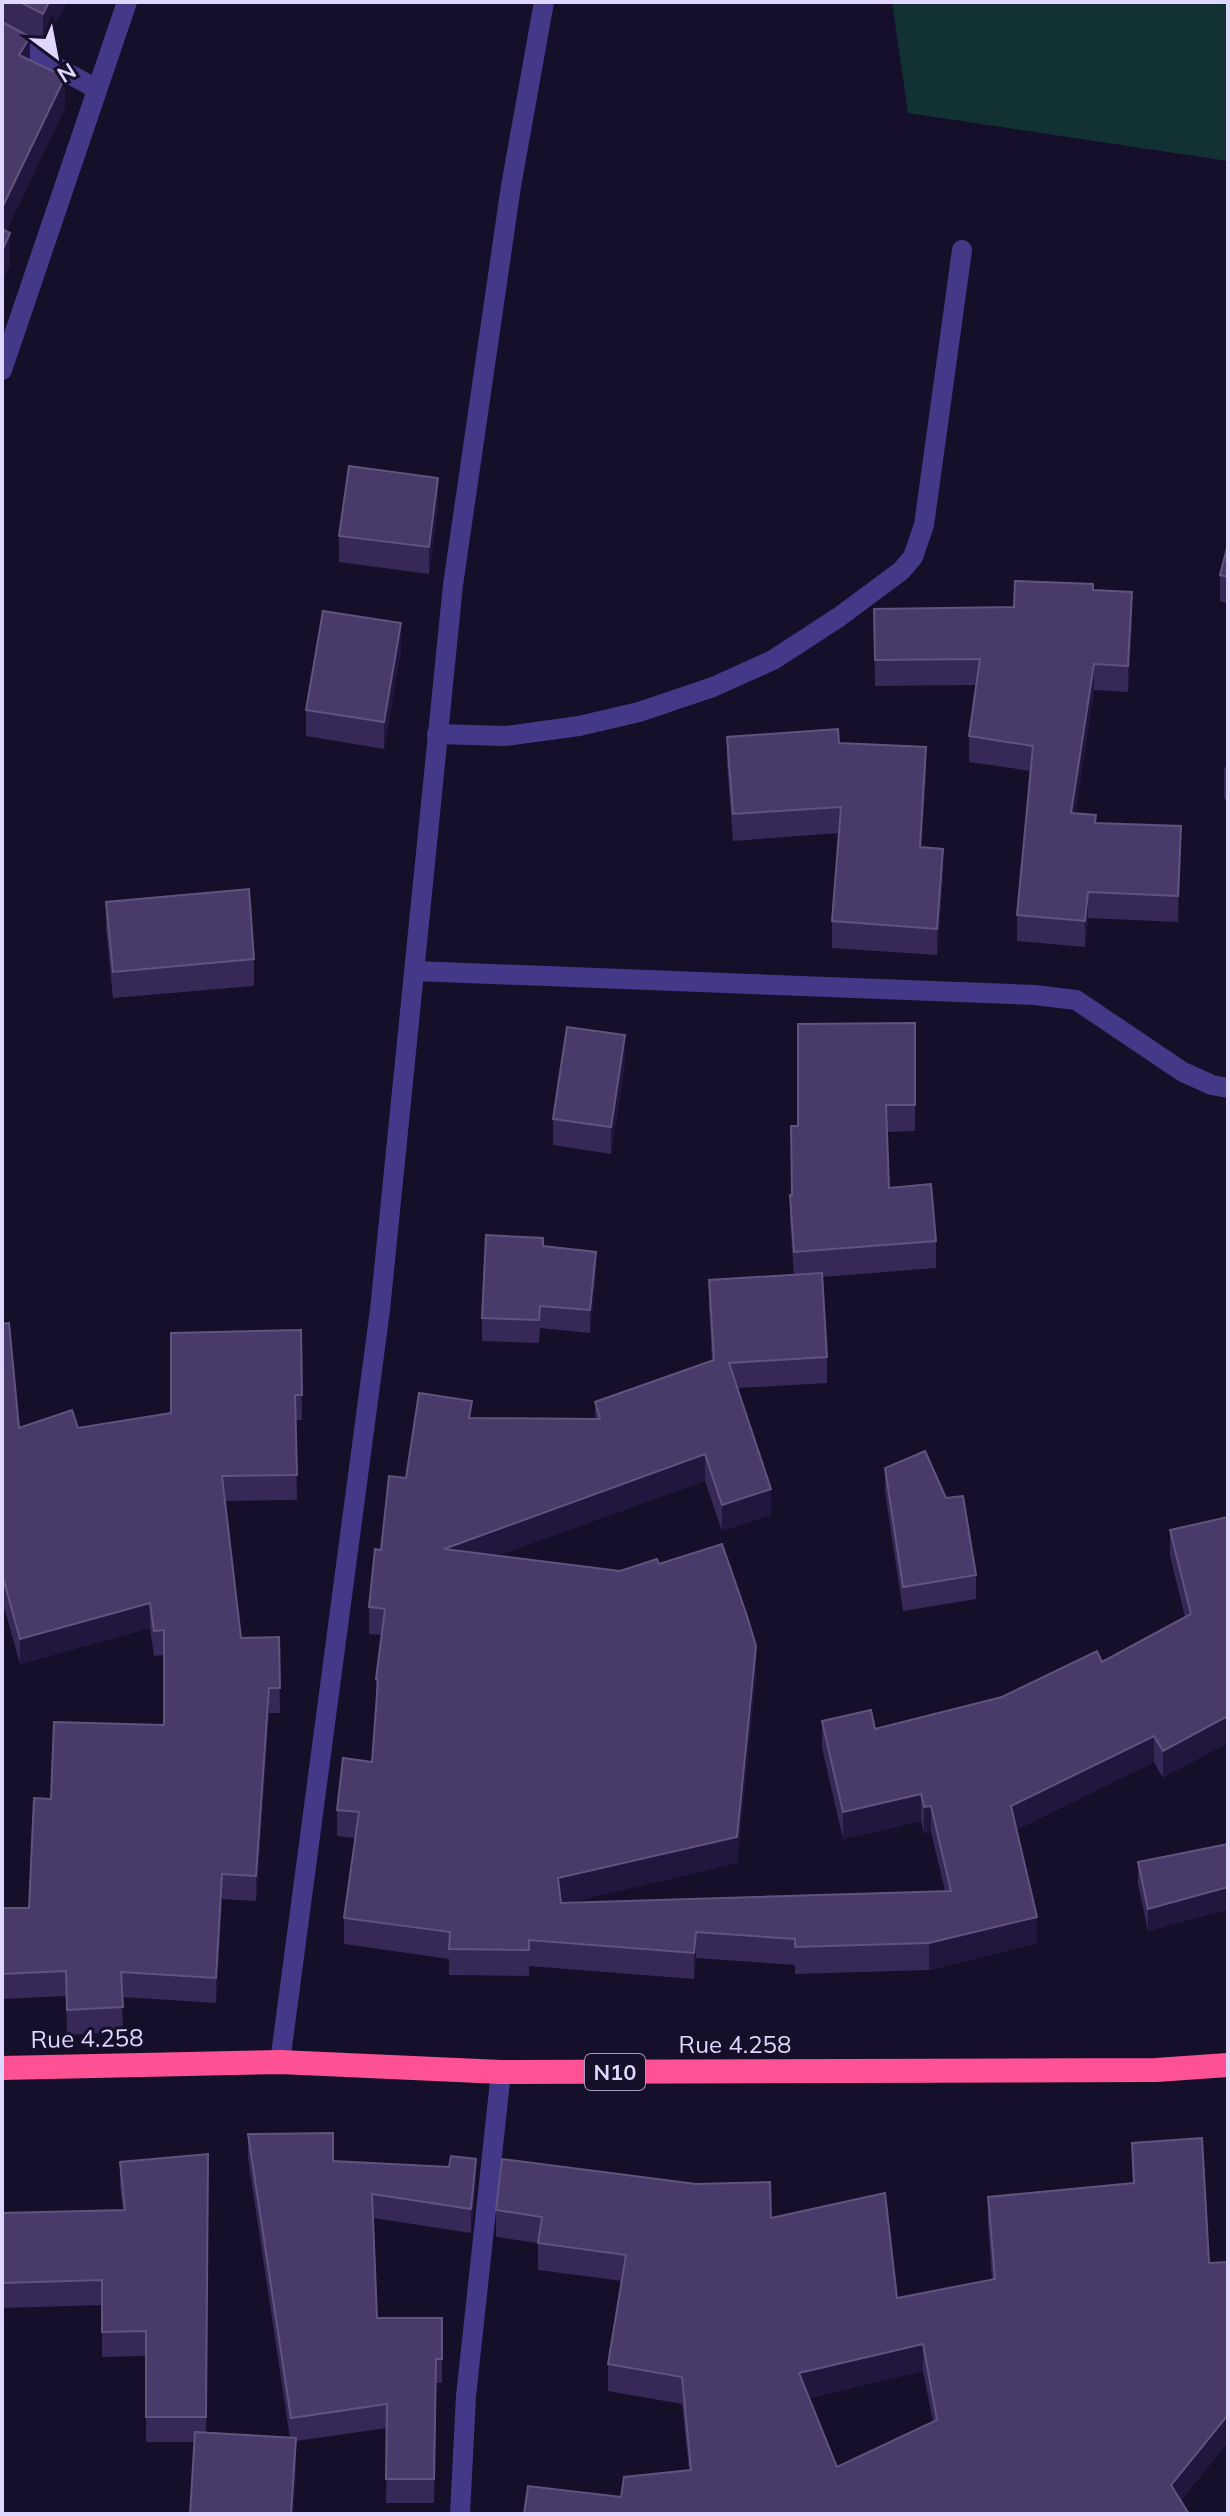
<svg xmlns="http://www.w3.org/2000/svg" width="1230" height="2516" font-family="Mulish,sans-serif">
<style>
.green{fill:#123133}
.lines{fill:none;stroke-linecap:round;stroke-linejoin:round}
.minor{stroke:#443989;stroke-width:20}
.highway{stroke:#ff5295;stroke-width:24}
.wall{fill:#362857;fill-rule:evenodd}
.shaded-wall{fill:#21163d}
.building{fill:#483b69;stroke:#605380;stroke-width:2;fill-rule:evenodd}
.labels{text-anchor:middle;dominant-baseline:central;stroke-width:6;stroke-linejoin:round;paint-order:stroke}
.shield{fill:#160f29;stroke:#a39bbf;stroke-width:2}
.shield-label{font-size:22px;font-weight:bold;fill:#dfd7ff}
.street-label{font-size:24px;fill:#dfd7ff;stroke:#160f29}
</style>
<rect width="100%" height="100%" fill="#160f29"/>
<!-- green -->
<path class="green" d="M892 2H1228V161L908 113Z"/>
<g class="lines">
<!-- minor -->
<g class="minor">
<path d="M2 38 97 89"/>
<path d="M2 370 127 2"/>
<path d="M437 734 506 736 579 726 639 712 713 687 773 660 839 617 901 571 913 557 924 525 962 250"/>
<path d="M415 971 1035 995 1076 1000 1183 1072 1212 1085 1228 1088"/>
<path d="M280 2062 380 1310 453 585 511 186 544 2"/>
<path d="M460 2514 466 2396 501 2072"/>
</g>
<!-- highway -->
<path class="highway" d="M2 2068 280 2062 501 2072 1156 2070 1228 2065"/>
</g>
<!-- wall -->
<g class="wall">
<path d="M2 2H67L43 45 30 38V60L65 108 6 231 10 264 2 282Z"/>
<path d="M438 504 429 574 339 562V536Z"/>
<path d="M1228 544V604L1220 601V575Z"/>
<path d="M1093 590 1132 618 1128 692 1094 690 1075 813 1096 823 1181 852 1178 922 1088 918 1085 947 1017 941V915L1031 771 969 762V736L977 685 875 686 874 609 1014 607Z"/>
<path d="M401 650 384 749 306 736V710Z"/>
<path d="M727 737 839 743 926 774 921 847 943 876 937 955 832 948V921L839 833 733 841 727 763Z"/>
<path d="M1228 766V804L1224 798V768Z"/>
<path d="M106 902 254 959V986L113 998 106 928Z"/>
<path d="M915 1023V1131L887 1132 889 1188 936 1241V1268L822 1277 827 1357V1383L738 1388 771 1515 722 1531 705 1481 498 1555 620 1571 659 1564 756 1672 737 1863 566 1903 945 1891 931 1832 924 1833 921 1821 843 1839 822 1748V1721L875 1729 1002 1697 1102 1662 1185 1617 1170 1556V1530L1213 1520 1163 1778 1154 1762 1016 1830 1037 1943 929 1970 795 1974V1965L696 1958 694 1979 529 1966V1976L449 1975V1959L344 1944V1918L355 1838 337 1836V1810L372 1762 376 1706V1679L381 1635 369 1634V1607L381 1550 406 1478 472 1418 595 1419V1402L712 1361 709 1306V1280L794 1275 790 1222V1195H791L798 1126Z"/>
<path d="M625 1062 611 1154 553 1145V1119Z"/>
<path d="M543 1246 596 1274 590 1333 540 1328 539 1343 482 1341V1318Z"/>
<path d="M2 1324 19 1428H78L171 1413 301 1330 302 1420H296L297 1500 225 1501 241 1638 279 1637 280 1713H269L256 1901 222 1899 216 2003 122 1997 123 2032 67 2035 66 1996 2 1999V1908H29L51 1799 164 1725V1655L154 1656 150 1628 20 1664 2 1600Z"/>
<path d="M885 1468 976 1575V1599L903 1611 885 1492Z"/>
<path d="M1228 1844V1909L1148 1931 1138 1884V1862Z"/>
<path d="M248 2134 333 2161 476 2183 471 2233 373 2218 377 2318H442V2383H436L434 2503H386L387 2428 296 2441V2474L293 2514H190L195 2442H146V2356L102 2357V2305L2 2308V2213L123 2210 120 2187V2162L208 2154 206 2433 290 2438 248 2158Z"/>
<path d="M1132 2143 1209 2263 1228 2262V2442L1181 2500 621 2497 689 2470 682 2404 608 2391V2364L622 2281 538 2270V2243L496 2237V2210L771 2218 897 2298 992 2280 988 2224V2197L1133 2183ZM923 2371 933 2422 837 2467 809 2398Z"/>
</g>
<!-- shaded-wall -->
<g class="shaded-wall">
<path d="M49 2H67L43 45V14Z"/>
<path d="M30 37V68L19 55Z"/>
<path d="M65 77V108L2 239V208Z"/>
<path d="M10 233V264L2 282V251Z"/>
<path d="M438 478V504L429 574V547Z"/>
<path d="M1132 592V618L1128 692V666Z"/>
<path d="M401 623V650L384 749V722Z"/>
<path d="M1094 664V690L1071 839V813Z"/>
<path d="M926 747V774L920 874V847Z"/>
<path d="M1181 826V852L1178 922V896Z"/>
<path d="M943 849V876L937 955V929Z"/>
<path d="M1088 892V918L1085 947V921Z"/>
<path d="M625 1035V1062L611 1154V1127Z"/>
<path d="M596 1252V1274L590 1333V1310Z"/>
<path d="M705 1454V1481L444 1575V1549Z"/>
<path d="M771 1489V1515L722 1531V1505Z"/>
<path d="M150 1603V1628L20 1664V1639Z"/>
<path d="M756 1646V1672L737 1863 558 1905V1878Z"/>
<path d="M269 1688V1713L256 1901V1876Z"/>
<path d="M1228 1716V1743L1163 1778V1751Z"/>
<path d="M1154 1736V1762L1011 1833V1806Z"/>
<path d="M921 1794V1821L843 1839V1812Z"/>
<path d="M931 1806V1832L924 1833V1807Z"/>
<path d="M222 1874V1899L216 2003V1978Z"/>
<path d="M1228 1887V1909L1148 1931V1909Z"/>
<path d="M1037 1917V1943L929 1970V1943Z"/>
<path d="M696 1932V1958L694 1979V1953Z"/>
<path d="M476 2159V2183L471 2233V2209Z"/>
<path d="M923 2344V2371L799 2400V2373Z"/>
<path d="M1228 2415V2442L1171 2512V2485Z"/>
<path d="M296 2438V2474L293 2514H291Z"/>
</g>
<!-- building -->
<g class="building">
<path d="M20 2H49L43 14Z"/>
<path d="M2 22 30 37 19 55 65 77 2 208Z"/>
<path d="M2 229 10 233 2 251Z"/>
<path d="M349 466 438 478 429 547 339 536Z"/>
<path d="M1228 544V577L1220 575Z"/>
<path d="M1015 581 1093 584V590L1132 592 1128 666 1094 664 1071 813 1096 815 1095 823 1181 826 1178 896 1088 892 1085 921 1017 915 1033 746 969 736 980 659 875 660 874 609 1014 607Z"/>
<path d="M323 611 401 623 384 722 306 710Z"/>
<path d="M838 729 839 743 926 747 920 847 943 849 937 929 832 921 841 807 733 814 727 737Z"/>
<path d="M249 889 254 959 113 972 106 902Z"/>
<path d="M915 1023V1105H886L889 1188 931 1184 936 1241 794 1252 790 1195H792L791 1126H798V1024Z"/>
<path d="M567 1027 625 1035 611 1127 553 1119Z"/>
<path d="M486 1235 543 1238V1246L596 1252 590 1310 540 1306 539 1320 482 1318Z"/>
<path d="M822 1273 827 1357 729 1363 771 1489 722 1505 705 1454 444 1549 620 1571 657 1559 659 1564 722 1544 747 1616 756 1646 737 1837 558 1878 561 1903 951 1891 931 1806 924 1807 921 1794 843 1812 822 1721 871 1710 875 1729 1002 1697 1097 1651 1102 1662 1191 1614 1170 1530 1228 1517V1716L1163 1751 1154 1736 1011 1806 1037 1917 929 1943 795 1947V1939L696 1932 694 1953 529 1940V1950L449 1949 450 1932 344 1918 359 1812 337 1810 343 1758 372 1762 378 1680 376 1679 385 1609 369 1607 375 1549 381 1550 389 1476 406 1478 419 1393 472 1401 469 1418 600 1419 595 1402 714 1360 709 1280Z"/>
<path d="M9 1323 19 1428 72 1410 78 1428 171 1413V1333L301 1330 302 1395H295L297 1475 222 1476 241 1638 279 1637 280 1688H269L256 1876 222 1874 216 1978 121 1972 123 2007 67 2010 66 1971 2 1974V1908H29L34 1798 51 1799 54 1722 164 1725V1630L154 1631 150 1603 20 1639 2 1574V1324Z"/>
<path d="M925 1451 946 1498 963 1496 976 1575 903 1587 885 1468Z"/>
<path d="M1228 1844V1887L1148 1909 1138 1862Z"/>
<path d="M333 2133V2161L449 2167 451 2156 476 2159 471 2209 372 2194 377 2318H442V2359H436L434 2479H386L387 2404 291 2418 248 2134Z"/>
<path d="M1202 2138 1209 2263 1228 2262V2415L1171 2485 1189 2514H524L528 2486 621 2497 624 2477 691 2470 682 2377 608 2364 626 2255 538 2243 542 2217 496 2210 502 2159 696 2184 770 2182 771 2218 885 2193 897 2298 995 2279 988 2197 1134 2183 1132 2143ZM923 2344 937 2420 837 2467 799 2373Z"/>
<path d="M208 2154 206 2417H146V2331L102 2332V2280L2 2283V2213L125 2210 120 2162Z"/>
<path d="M195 2432 296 2438 291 2514H190Z"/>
</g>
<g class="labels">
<!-- shield labels -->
<rect class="shield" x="585" y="2054" width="60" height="36" rx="6"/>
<g class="shield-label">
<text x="615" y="2072">N10</text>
</g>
<!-- street labels -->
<g class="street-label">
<text transform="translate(87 2038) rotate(-1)">Rue 4.258</text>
<text x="735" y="2044">Rue 4.258</text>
</g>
</g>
<!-- border -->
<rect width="1230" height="2516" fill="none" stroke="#dfd7ff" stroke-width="8"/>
<!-- north arrow -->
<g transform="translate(56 56) rotate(148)" stroke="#160f29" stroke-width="6" paint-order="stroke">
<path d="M0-6L14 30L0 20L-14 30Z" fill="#dfd7ff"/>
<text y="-12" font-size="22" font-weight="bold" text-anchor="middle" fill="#dfd7ff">N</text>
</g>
</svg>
